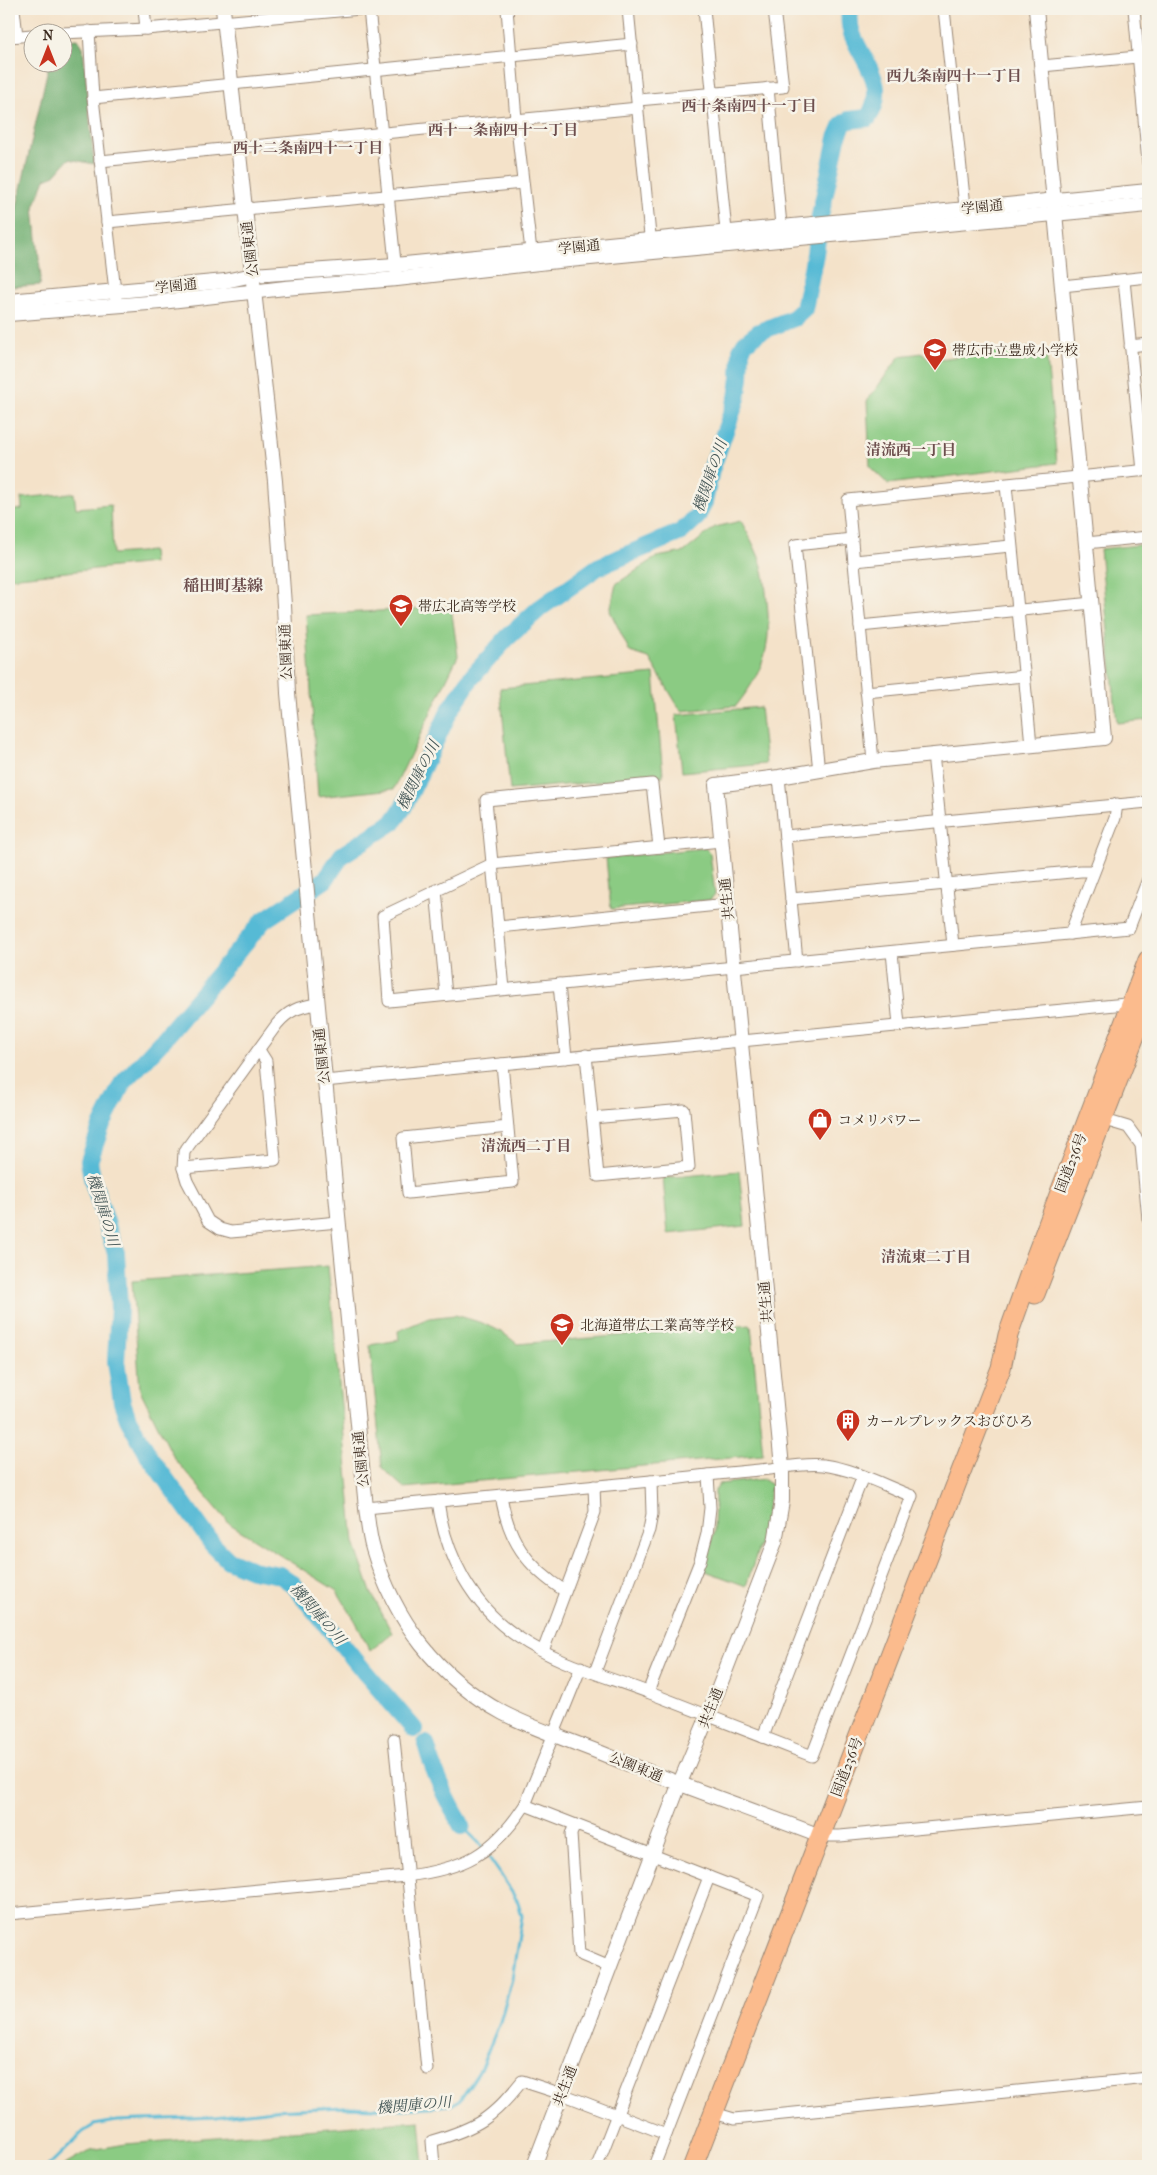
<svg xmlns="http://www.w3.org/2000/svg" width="1157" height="2175" font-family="'IM FELL French Canon','Noto Serif JP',serif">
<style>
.green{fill:#8bcb83;stroke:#637a50}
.forest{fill:#70af71;stroke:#566c48}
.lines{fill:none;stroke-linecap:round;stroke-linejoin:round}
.stream{stroke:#57bad5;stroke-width:3}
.river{stroke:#57bad5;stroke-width:18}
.minor-casing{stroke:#988674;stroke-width:13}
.tertiary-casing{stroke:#988674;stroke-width:16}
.trunk-casing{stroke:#988674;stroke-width:21}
.minor{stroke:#fff;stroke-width:11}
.tertiary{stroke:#fff;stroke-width:14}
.trunk{stroke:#fbbb8d;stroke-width:19}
.labels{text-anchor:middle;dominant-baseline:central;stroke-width:5;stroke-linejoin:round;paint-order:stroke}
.street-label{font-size:14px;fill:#3b2a1e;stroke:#f7f3e8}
.poi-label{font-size:14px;fill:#3b2a1e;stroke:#f7f3e8;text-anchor:start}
.neighbourhood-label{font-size:15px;font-weight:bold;fill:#6d4f4e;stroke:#f7f3e8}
.water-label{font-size:15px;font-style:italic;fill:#435555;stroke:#f7f3e8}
.quarter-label{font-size:16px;font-weight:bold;fill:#6d4f4e;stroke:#f7f3e8}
</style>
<rect width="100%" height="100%" fill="#f7f3e8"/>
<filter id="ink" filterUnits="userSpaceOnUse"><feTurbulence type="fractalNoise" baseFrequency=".02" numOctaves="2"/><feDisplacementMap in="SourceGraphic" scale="10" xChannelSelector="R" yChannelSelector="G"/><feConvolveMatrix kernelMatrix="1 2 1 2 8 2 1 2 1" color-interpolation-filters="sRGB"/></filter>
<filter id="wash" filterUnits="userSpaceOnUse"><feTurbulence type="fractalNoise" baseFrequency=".0096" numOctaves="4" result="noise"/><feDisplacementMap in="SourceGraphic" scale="20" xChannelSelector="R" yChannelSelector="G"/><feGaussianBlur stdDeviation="1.12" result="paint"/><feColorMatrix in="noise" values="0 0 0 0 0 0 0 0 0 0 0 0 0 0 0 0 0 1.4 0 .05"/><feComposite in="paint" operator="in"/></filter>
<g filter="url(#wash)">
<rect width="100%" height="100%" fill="#f4e2c9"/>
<!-- green -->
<g class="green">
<path d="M1035 347 1047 359 1057 463 888 484 870 467 867 401 900 356 923 353 930 360Z"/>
<path d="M74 493 76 508 111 505 113 554 152 551 153 563 9 578V511L22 509 21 498Z"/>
<path d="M741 521C747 532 753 543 758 555 763 566 765 580 766 592 772 642 768 666 736 706L681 711 649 658 630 652 610 611 616 584 657 557 684 552 715 527Z"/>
<path d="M1148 544V720L1117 723 1100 549Z"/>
<path d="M451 607 458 656 394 789 318 797 306 615Z"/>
<path d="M654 674 663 776 510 790 500 688Z"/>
<path d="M760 707 766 764 682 772 676 715Z"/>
<path d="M705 848 710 853 715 894 710 900 611 909 606 858Z"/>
<path d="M739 1171 745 1226 668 1234 663 1178Z"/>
<path d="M328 1266 354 1543 371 1592 392 1633 370 1651 356 1622 337 1591 230 1524 174 1458 140 1390 132 1281Z"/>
<path d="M455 1315C480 1322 497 1326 517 1344L751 1325 763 1455 404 1488 382 1468 370 1345 399 1340 398 1331 429 1318Z"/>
<path d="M764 1479 771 1485 764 1532 746 1586 703 1570 714 1532 715 1490 719 1484Z"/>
<path d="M420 2121 424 2166H63L91 2150 126 2144Z"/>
</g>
<!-- forest -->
<path class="forest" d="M78 39 83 47 94 164 69 159 55 175 45 179 34 207 41 279 40 285 9 287V242L48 68H57L59 63 62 62 65 40Z"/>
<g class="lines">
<!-- stream -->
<path class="stream" d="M48 2166 83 2132 94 2125 117 2121 215 2117 273 2110 345 2107 406 2109 451 2105 460 2100 480 2070 500 2022 512 1979 522 1916 518 1902 499 1872 479 1843 462 1826"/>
<!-- river -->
<g class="river">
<path d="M414 1729 363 1670 293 1584 280 1575 252 1570 228 1560 213 1545 149 1456 128 1419 122 1402 116 1361 119 1308 116 1253 93 1182 89 1161 101 1127 122 1084 162 1041 264 920 325 880 342 855 393 822 403 808 450 710 471 678 507 638 540 608 598 567 681 532 697 517 704 502 711 470 737 398 740 378 741 350 745 343 759 332 794 318 804 309 815 254 820 216 837 138 843 124 849 120 868 118C889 85 864 64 853 36 849 27 849 18 850 9"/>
<path d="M426 1744C434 1774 446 1799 462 1826"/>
</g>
</g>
</g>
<g filter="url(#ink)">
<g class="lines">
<defs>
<g id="minor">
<path d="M14 9 17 36"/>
<path d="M144 9 146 29"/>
<path d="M369 9 396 272"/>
<path d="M507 9 516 119 532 260"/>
<path d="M628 9 651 246"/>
<path d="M704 9 727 241"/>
<path d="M944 9 966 216"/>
<path d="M1134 9 1148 163"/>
<path d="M89 31 93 98 116 300"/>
<path d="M62 33 146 29 360 9"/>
<path d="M9 37 32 35"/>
<path d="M1042 66 1148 56"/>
<path d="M768 88 782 236"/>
<path d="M93 98 632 44"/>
<path d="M638 100 783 87 774 9"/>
<path d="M100 161 638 108"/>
<path d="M107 222 523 183"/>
<path d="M1124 280 1143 471"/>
<path d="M1062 286 1148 277"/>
<path d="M1130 346 1148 344"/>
<path d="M1006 485 1031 745"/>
<path d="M1086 543 1148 537"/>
<path d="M854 561 1011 546"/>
<path d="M860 626 1092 603"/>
<path d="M866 692 1024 676"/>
<path d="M933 754 953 945"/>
<path d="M873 761 848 500 1148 470"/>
<path d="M819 771 795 545 852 539"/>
<path d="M779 777 797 961"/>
<path d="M785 836 1148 802"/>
<path d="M721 841 492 864 383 916 389 1001 1129 928 1148 879"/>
<path d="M436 890 446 995"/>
<path d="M791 899 1081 871H1093"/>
<path d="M498 927 728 904"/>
<path d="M1070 934 1115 818 1117 804"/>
<path d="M892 952 899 1025"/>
<path d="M559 984 566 1058"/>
<path d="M504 989 486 800 652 784 659 847"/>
<path d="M316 1004C299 1007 289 1010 277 1024L184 1152 183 1168 187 1181 208 1221 220 1229 231 1232 338 1222"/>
<path d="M586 1055 598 1176 689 1167 684 1110 592 1118"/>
<path d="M502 1064 513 1182 408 1193 403 1138 508 1127"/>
<path d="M324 1081 1136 1003"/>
<path d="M1098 1118 1128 1127 1141 1145 1148 1219"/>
<path d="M183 1168 275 1160 266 1061 259 1050"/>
<path d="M501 1495C508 1540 527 1567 565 1591"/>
<path d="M366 1508C468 1498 570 1489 672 1479 704 1475 737 1472 770 1469 786 1467 806 1463 823 1465 854 1469 883 1485 912 1496L812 1756C758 1735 704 1714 650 1693 606 1676 557 1664 518 1637 472 1606 445 1555 438 1501"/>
<path d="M543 1651 595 1512 594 1486"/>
<path d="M595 1672 649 1530 652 1514 651 1481"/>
<path d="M648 1692 700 1561 707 1534 710 1508 708 1475"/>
<path d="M763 1737 863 1476"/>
<path d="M394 1739 427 2069"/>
<path d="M525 1805 758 1896 654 2166"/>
<path d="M575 1825 571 1834 579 1954 610 1967"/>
<path d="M820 1836H840L1148 1807"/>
<path d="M9 1914 406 1876C464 1869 493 1854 525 1805L581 1667"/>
<path d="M714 2113 734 2119 1148 2078"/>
<path d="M434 2166 432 2141C477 2128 493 2118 522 2081L562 2094 666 2134"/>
<path d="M597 2166 709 1877"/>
</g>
<g id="tertiary">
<path d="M223 9 275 481 284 605 288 693 366 1508C368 1522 369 1536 373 1549 394 1620 438 1678 503 1713 534 1729 569 1740 601 1753 674 1783 747 1808 820 1836"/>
<path d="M9 301 225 281 253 275 395 265 1148 191"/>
<path d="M9 314 161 302 285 288 397 279 548 262 1148 205"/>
<path d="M534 2166 679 1785 708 1716 775 1542 782 1501V1467L716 785 779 777 873 761 1104 738 1036 9"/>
</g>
<g id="trunk">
<path d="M1035 1294 1148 1002"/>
<path d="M693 2166 1001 1368 1008 1335 1036 1256 1148 960"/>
</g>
</defs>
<!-- minor casing -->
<use href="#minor" class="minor-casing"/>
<!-- tertiary casing -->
<use href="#tertiary" class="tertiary-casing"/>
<!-- trunk casing -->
<use href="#trunk" class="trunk-casing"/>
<!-- minor -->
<use href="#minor" class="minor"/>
<!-- tertiary -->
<use href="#tertiary" class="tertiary"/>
<!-- trunk -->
<use href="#trunk" class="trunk"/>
</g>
</g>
<!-- icons -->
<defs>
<symbol id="school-pin" viewBox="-11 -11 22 30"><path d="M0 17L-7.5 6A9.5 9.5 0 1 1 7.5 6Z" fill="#c8321e" stroke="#f7f3e8"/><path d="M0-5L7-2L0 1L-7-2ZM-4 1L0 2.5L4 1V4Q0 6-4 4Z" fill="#fff"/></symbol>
<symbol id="shop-pin" viewBox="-11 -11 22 30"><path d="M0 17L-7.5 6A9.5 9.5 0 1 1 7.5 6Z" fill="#c8321e" stroke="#f7f3e8"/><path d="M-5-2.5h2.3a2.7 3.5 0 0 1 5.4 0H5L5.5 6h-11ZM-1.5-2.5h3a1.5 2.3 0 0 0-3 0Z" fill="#fff"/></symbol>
<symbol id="building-pin" viewBox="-11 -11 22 30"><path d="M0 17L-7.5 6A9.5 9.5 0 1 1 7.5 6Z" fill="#c8321e" stroke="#f7f3e8"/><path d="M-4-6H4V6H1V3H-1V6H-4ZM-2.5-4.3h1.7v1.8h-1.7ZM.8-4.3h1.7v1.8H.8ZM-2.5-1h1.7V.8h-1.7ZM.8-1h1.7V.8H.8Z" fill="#fff"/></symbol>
</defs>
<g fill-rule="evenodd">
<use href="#school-pin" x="921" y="336" width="28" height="38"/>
<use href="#school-pin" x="387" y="592" width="28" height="38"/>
<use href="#shop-pin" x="806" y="1106" width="28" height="38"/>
<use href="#school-pin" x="548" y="1311" width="28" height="38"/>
<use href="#building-pin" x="834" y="1407" width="28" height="38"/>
</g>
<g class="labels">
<!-- street labels -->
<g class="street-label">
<text transform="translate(982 207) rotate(-6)">学園通</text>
<text transform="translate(579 247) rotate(-6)">学園通</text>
<text transform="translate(250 249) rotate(-97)">公園東通</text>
<text transform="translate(176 286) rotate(-6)">学園通</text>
<text transform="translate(286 652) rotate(-92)">公園東通</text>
<text transform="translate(727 899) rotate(-96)">共生通</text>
<text transform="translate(322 1056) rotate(-96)">公園東通</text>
<text transform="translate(1071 1163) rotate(-69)">国道236号</text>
<text transform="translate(766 1302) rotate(-95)">共生通</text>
<text transform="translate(361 1459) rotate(-96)">公園東通</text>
<text transform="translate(711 1708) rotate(-68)">共生通</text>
<text transform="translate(636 1767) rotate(22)">公園東通</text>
<text transform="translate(847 1767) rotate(-69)">国道236号</text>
<text transform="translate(565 2086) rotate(-69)">共生通</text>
</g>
<!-- poi labels -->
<g class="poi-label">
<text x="952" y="350">帯広市立豊成小学校</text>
<text x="418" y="606">帯広北高等学校</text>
<text x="838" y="1120">コメリパワー</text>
<text x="580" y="1325">北海道帯広工業高等学校</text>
<text x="866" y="1421">カールプレックスおびひろ</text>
</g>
<!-- neighbourhood labels -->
<g class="neighbourhood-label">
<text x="954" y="76">西九条南四十一丁目</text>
<text x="749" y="106">西十条南四十一丁目</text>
<text x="503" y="130">西十一条南四十一丁目</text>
<text x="308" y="148">西十二条南四十一丁目</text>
<text x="911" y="450">清流西一丁目</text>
<text x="526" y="1146">清流西二丁目</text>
<text x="926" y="1257">清流東二丁目</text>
</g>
<!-- water labels -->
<g class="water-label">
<text transform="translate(710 476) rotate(-71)">機関庫の川</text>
<text transform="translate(418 775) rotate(-63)">機関庫の川</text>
<text transform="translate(103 1210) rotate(73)">機関庫の川</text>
<text transform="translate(318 1614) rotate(49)">機関庫の川</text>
<text transform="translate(414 2105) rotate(-5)">機関庫の川</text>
</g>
<!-- quarter labels -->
<g class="quarter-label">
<text x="223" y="585">稲田町基線</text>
</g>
</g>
<!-- margin -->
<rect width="1157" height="2175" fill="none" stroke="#f7f3e8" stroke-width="30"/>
<!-- north arrow -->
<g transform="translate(48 48)"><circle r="24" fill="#f7f3e8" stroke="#aca397"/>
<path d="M0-4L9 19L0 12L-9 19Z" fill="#c8321e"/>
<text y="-8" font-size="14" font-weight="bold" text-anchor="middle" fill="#3b2a1e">N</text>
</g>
</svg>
